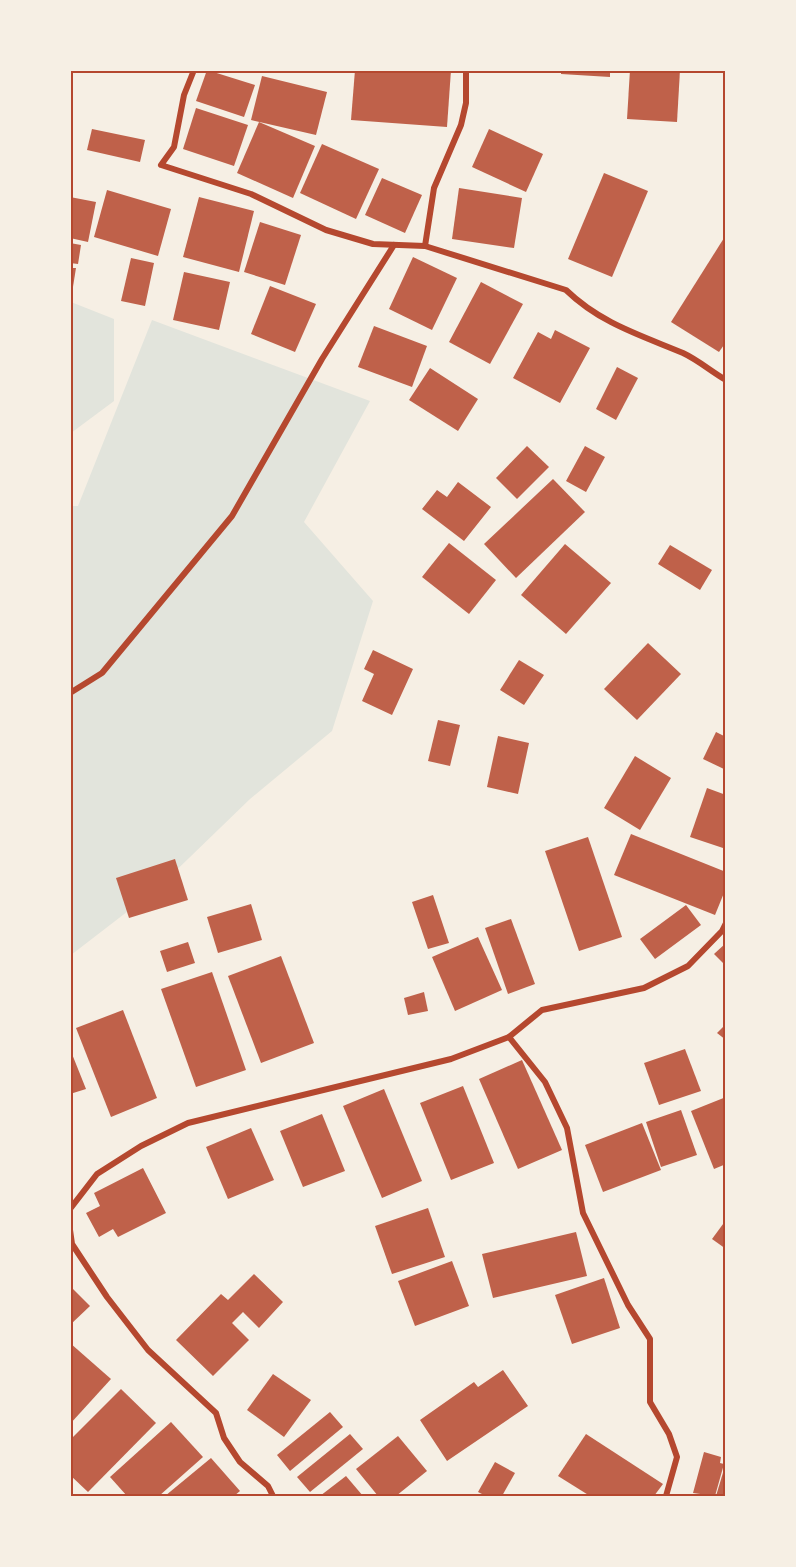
<svg xmlns="http://www.w3.org/2000/svg" width="796" height="1567" font-family="'Fira Sans',sans-serif">
<style>
.green{fill:#e2e4dc}
.building{fill:#bf614a}
.lines{fill:none;stroke-linecap:round;stroke-linejoin:round}
.minor{stroke:#b5482f;stroke-width:6}
.neatline{fill:none;stroke:#b5482f;stroke-width:2}
</style>
<rect width="100%" height="100%" fill="#f6efe4"/>
<!-- green -->
<g class="green">
<path d="M71 302 114 319V401L71 433Z"/>
<path d="M152 320 370 401 304 522 373 601 332 731 250 799 158 888 71 955V506H78Z"/>
</g>
<!-- building -->
<g class="building">
<path d="M207 70 255 85 244 117 196 101Z"/>
<path d="M355 70H451L447 127 351 120Z"/>
<path d="M561 70H610V77L561 74Z"/>
<path d="M630 70H680L677 122 627 119Z"/>
<path d="M262 76 327 92 316 135 251 120Z"/>
<path d="M196 108 248 125 234 166 183 149Z"/>
<path d="M259 122 315 146 293 198 237 173Z"/>
<path d="M92 129 145 140 140 162 87 150Z"/>
<path d="M489 129 543 154 526 192 472 167Z"/>
<path d="M322 144 379 169 356 219 300 193Z"/>
<path d="M604 173 648 191 612 277 568 259Z"/>
<path d="M382 178 422 195 405 233 365 215Z"/>
<path d="M459 188 522 198 514 248 452 239Z"/>
<path d="M107 190 171 209 158 256 94 237Z"/>
<path d="M70 197 96 202 88 242 70 238Z"/>
<path d="M199 197 254 211 239 272 183 257Z"/>
<path d="M260 222 301 235 285 285 244 272Z"/>
<path d="M724 238 726 342 719 352 671 322Z"/>
<path d="M70 243 81 245 78 264 70 263Z"/>
<path d="M413 257 457 278 432 330 389 309Z"/>
<path d="M131 258 154 263 145 306 121 301Z"/>
<path d="M70 268H76L72 293H70Z"/>
<path d="M184 272 230 282 219 330 173 320Z"/>
<path d="M481 282 523 304 490 364 449 342Z"/>
<path d="M270 286 316 304 295 352 251 334Z"/>
<path d="M374 326 427 346 412 387 358 367Z"/>
<path d="M555 330 590 348 560 403 513 378 538 332 551 339Z"/>
<path d="M617 367 638 378 616 420 596 409Z"/>
<path d="M430 368 478 399 458 431 409 400Z"/>
<path d="M527 446 549 467 517 499 496 478Z"/>
<path d="M585 446 605 457 586 492 566 481Z"/>
<path d="M553 479 585 512 516 578 484 544Z"/>
<path d="M458 482 491 507 464 541 422 509 437 490 447 497Z"/>
<path d="M449 543 496 580 469 614 422 577Z"/>
<path d="M565 544 611 583 566 634 521 595Z"/>
<path d="M670 545 712 570 700 590 658 564Z"/>
<path d="M648 643 681 674 637 720 604 689Z"/>
<path d="M373 650 413 669 392 715 362 701 374 674 364 669Z"/>
<path d="M519 660 544 675 524 705 500 690Z"/>
<path d="M438 720 460 725 450 766 428 761Z"/>
<path d="M716 732 726 737V770L703 759Z"/>
<path d="M498 736 529 743 518 794 487 787Z"/>
<path d="M635 756 671 778 640 830 604 808Z"/>
<path d="M707 788 726 795V849L690 837Z"/>
<path d="M631 834 726 872V888L715 915 614 875Z"/>
<path d="M588 837 622 937 579 951 545 851Z"/>
<path d="M175 859 188 900 129 918 116 878Z"/>
<path d="M433 895 449 943 428 949 412 902Z"/>
<path d="M251 904 262 940 218 953 207 917Z"/>
<path d="M686 905 701 925 655 959 640 939Z"/>
<path d="M511 919 535 984 508 994 485 928Z"/>
<path d="M478 937 502 990 455 1011 432 957Z"/>
<path d="M188 942 195 963 167 972 160 951Z"/>
<path d="M726 943V966L714 954Z"/>
<path d="M281 956 314 1043 261 1063 228 976Z"/>
<path d="M212 972 246 1070 196 1087 161 989Z"/>
<path d="M424 992 428 1011 408 1015 404 998Z"/>
<path d="M123 1010 157 1098 111 1117 76 1028Z"/>
<path d="M726 1024V1040L717 1033Z"/>
<path d="M70 1049 86 1089 70 1094Z"/>
<path d="M685 1049 701 1091 659 1105 644 1063Z"/>
<path d="M522 1060 562 1150 518 1169 479 1079Z"/>
<path d="M463 1086 494 1163 451 1180 420 1103Z"/>
<path d="M384 1089 422 1181 382 1198 343 1106Z"/>
<path d="M726 1097V1164L714 1169 691 1111Z"/>
<path d="M681 1110 697 1155 661 1167 646 1122Z"/>
<path d="M322 1114 345 1171 303 1187 280 1131Z"/>
<path d="M642 1123 661 1170 603 1192 585 1145Z"/>
<path d="M251 1128 274 1180 228 1199 206 1147Z"/>
<path d="M143 1168 166 1213 118 1237 113 1229 99 1237 86 1213 100 1206 94 1193Z"/>
<path d="M428 1208 445 1257 392 1274 375 1226Z"/>
<path d="M726 1220V1249L712 1239Z"/>
<path d="M576 1232 587 1276 493 1298 482 1254Z"/>
<path d="M452 1261 469 1306 415 1326 398 1281Z"/>
<path d="M254 1274 283 1302 259 1328 243 1312 232 1323 249 1340 213 1376 176 1340 221 1294 228 1300Z"/>
<path d="M604 1278 620 1328 572 1344 555 1295Z"/>
<path d="M70 1286 90 1306 70 1325Z"/>
<path d="M70 1343 111 1379 70 1424Z"/>
<path d="M503 1370 528 1406 447 1461 420 1420 474 1382 478 1387Z"/>
<path d="M273 1374 311 1400 284 1437 247 1410Z"/>
<path d="M121 1389 156 1423 88 1492 70 1475V1440Z"/>
<path d="M330 1412 343 1427 290 1471 277 1455Z"/>
<path d="M171 1422 203 1457 159 1496H127L110 1477Z"/>
<path d="M350 1434 363 1449 310 1492 297 1477Z"/>
<path d="M586 1434 663 1484 654 1496H590L558 1476Z"/>
<path d="M398 1436 427 1471 396 1496H378L356 1469Z"/>
<path d="M704 1452 721 1457 720 1463 724 1464 715 1496 693 1493Z"/>
<path d="M211 1458 240 1491 234 1496H165Z"/>
<path d="M495 1462 515 1473 502 1496H486L478 1492Z"/>
<path d="M725 1466 726 1496H716Z"/>
<path d="M346 1476 363 1496H320Z"/>
</g>
<g class="lines">
<!-- minor -->
<g class="minor">
<path d="M194 70 184 95 174 147 161 165 251 194 326 230 373 244 425 246 566 290C600 323 640 335 683 353 698 360 712 372 726 380"/>
<path d="M425 246 434 188 461 125 466 103V70"/>
<path d="M70 693 102 673 232 516 322 359 394 245"/>
<path d="M509 1037 545 1082 567 1128 583 1213 628 1305 650 1339V1402L669 1434 677 1457 666 1496"/>
<path d="M70 1209 97 1174 141 1146 188 1123 451 1059 509 1037 542 1010 644 988 688 966 722 931 726 923"/>
<path d="M70 1230 72 1244 107 1297 148 1350 216 1413 224 1438 240 1462 268 1486 273 1496"/>
</g>
</g>
<!-- border -->
<rect width="796" height="1567" fill="none" stroke="#f6efe4" stroke-width="144"/>
<rect x="72" y="72" width="652" height="1423" class="neatline"/>
</svg>
